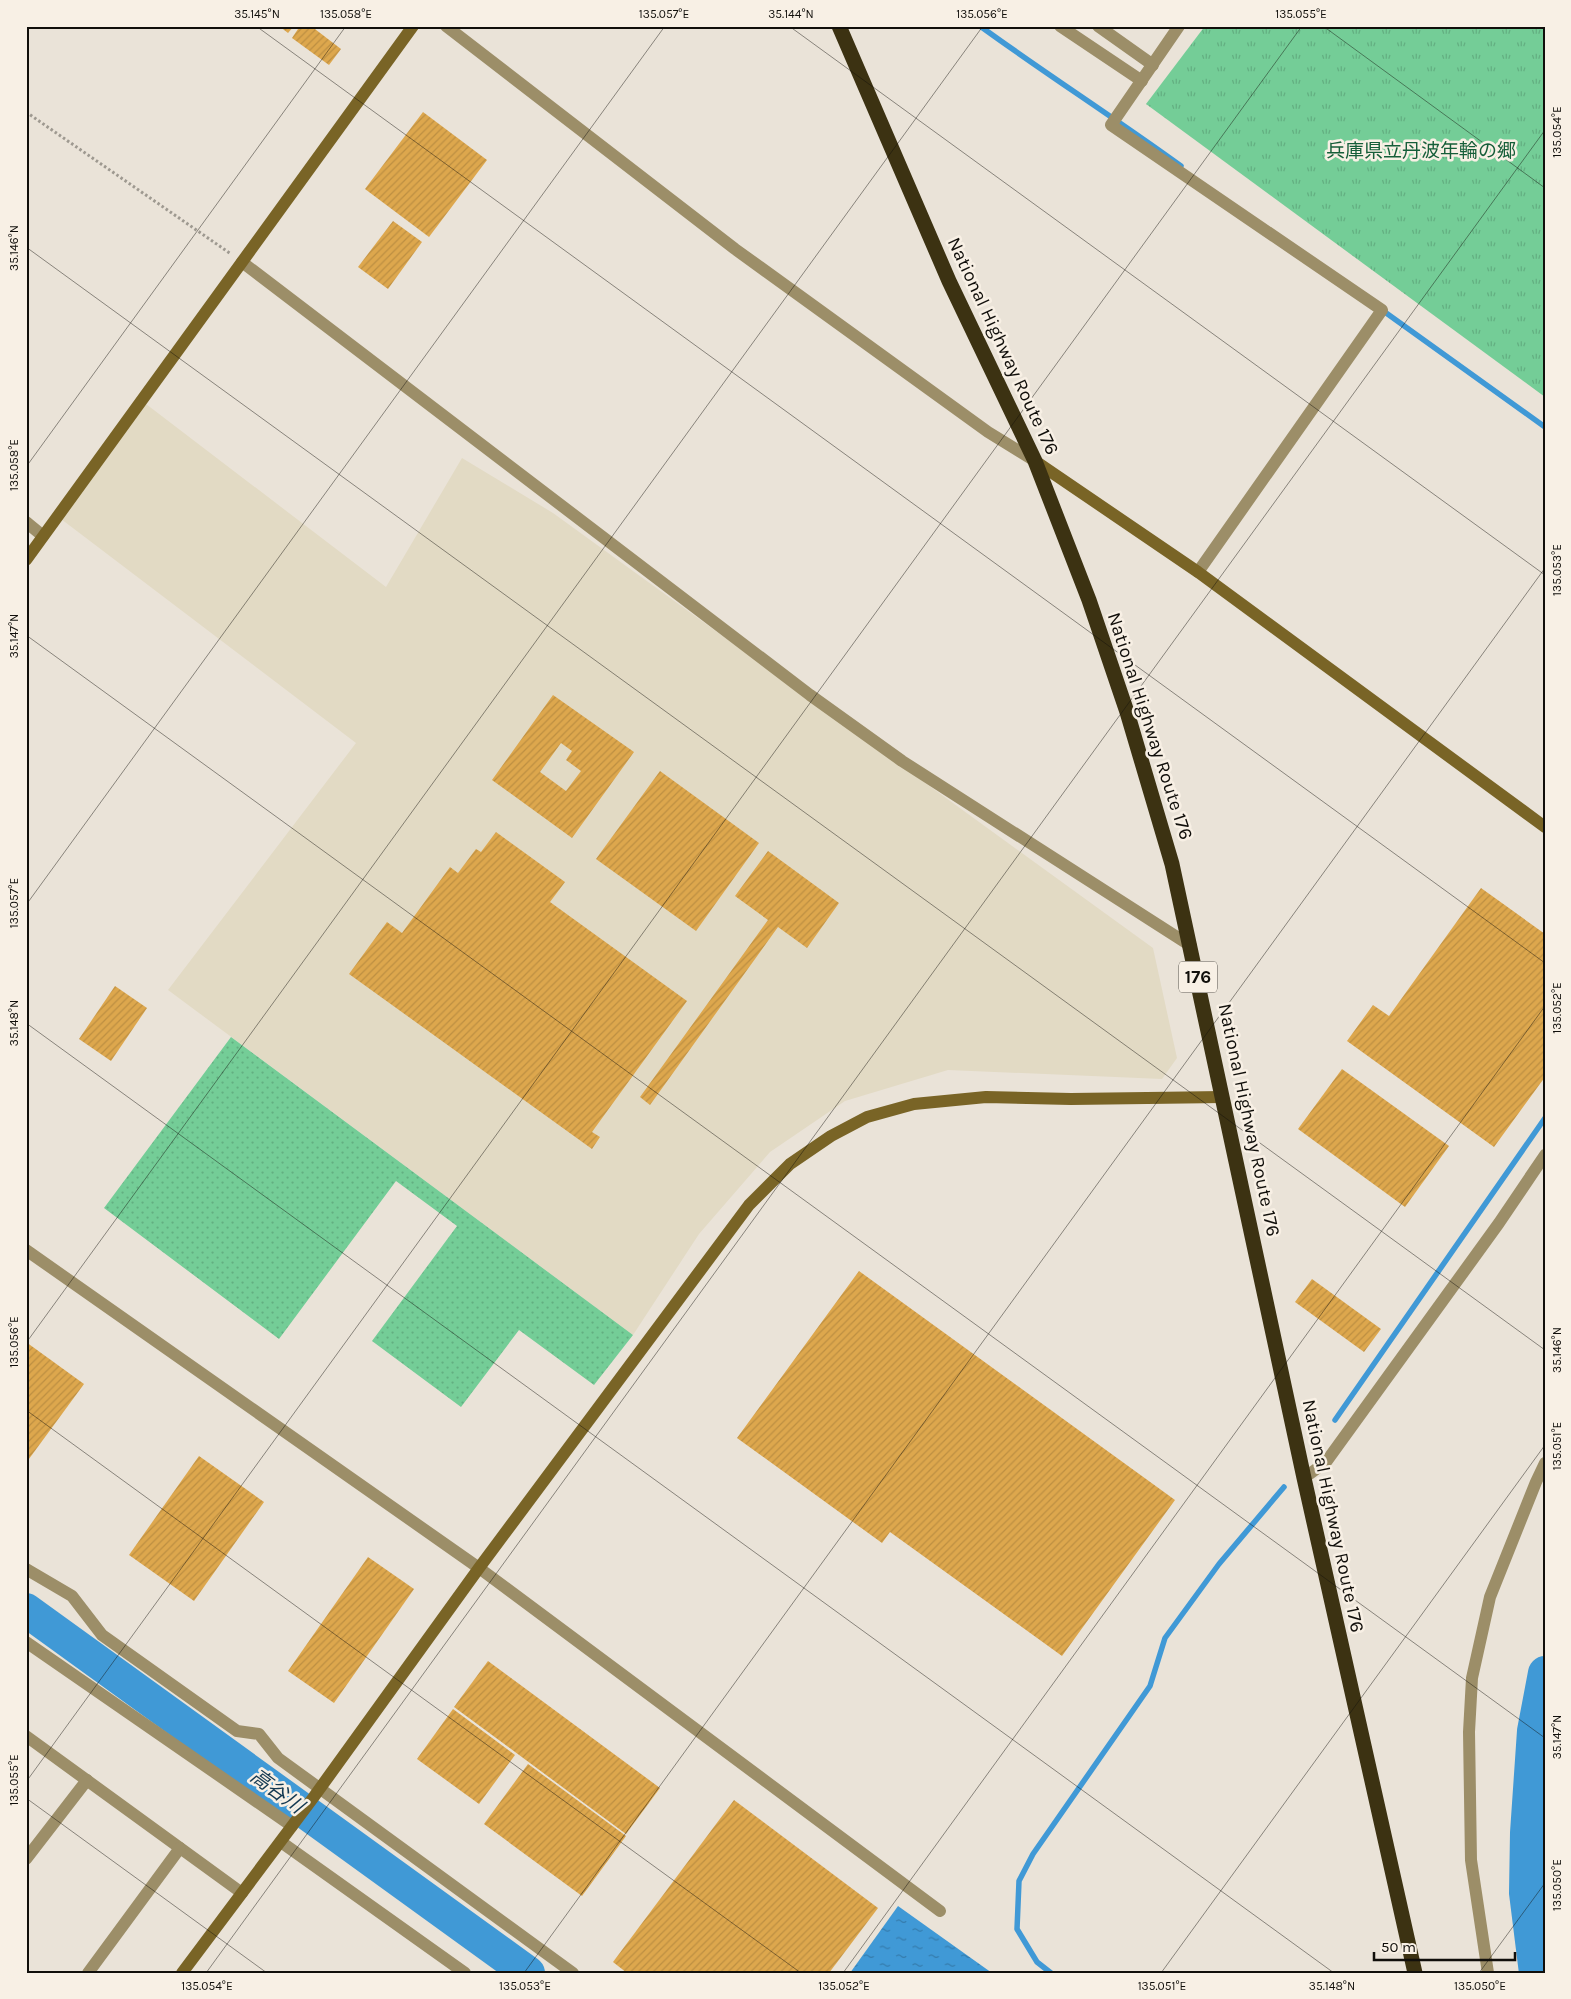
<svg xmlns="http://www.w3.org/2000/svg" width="1571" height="1999" font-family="Karla,'Noto Sans JP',sans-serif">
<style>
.medical{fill:#e2dac4}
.grass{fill:url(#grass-dots)}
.park{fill:url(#park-tufts)}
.water{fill:url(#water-ripples)}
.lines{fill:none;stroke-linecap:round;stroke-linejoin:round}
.stream{stroke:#4099d6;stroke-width:5.5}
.river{stroke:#4099d6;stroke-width:34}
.building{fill:url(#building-hatch);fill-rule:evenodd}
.path{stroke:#9e9990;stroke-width:3;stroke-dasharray:2.5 2.5;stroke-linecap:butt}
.street{stroke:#9c8e68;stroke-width:12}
.secondary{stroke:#796426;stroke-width:12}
.highway{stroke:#3c3212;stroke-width:15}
.ticks{fill:none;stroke:#110f0b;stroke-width:1;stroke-opacity:0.45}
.labels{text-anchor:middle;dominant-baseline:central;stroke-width:5;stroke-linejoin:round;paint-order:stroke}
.shield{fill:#f8f0e5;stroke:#56524c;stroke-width:1}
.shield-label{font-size:18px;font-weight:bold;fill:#110f0b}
.park-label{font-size:19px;fill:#155e39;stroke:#f8f0e5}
.street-label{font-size:19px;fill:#110f0b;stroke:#f8f0e5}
.water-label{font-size:20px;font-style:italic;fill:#143952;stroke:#f8f0e5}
.neatline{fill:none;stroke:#110f0b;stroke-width:2}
.ticks-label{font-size:12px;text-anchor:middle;fill:#110f0b}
</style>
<defs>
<pattern id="grass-dots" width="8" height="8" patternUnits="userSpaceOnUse" patternTransform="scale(1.25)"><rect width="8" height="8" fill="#74cd97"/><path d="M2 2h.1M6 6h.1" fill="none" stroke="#63af81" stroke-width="1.8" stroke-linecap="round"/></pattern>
<pattern id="park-tufts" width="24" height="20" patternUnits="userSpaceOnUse" patternTransform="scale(1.25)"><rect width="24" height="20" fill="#74cd97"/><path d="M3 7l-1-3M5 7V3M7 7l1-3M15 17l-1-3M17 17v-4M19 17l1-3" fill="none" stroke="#63af81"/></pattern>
<pattern id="water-ripples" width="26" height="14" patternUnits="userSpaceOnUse" patternTransform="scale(1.25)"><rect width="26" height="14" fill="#4099d6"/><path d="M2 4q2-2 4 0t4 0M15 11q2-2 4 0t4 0" fill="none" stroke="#347bac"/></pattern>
<pattern id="building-hatch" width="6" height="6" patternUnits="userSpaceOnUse" patternTransform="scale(1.25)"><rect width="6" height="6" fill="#dda74d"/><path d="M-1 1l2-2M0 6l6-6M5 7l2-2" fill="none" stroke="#bd8f42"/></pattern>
</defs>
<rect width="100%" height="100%" fill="#eae3d8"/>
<!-- medical -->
<path class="medical" d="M146 404 386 587 462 458 553 513 1153 948 1177 1058 1162 1079 948 1070 845 1101 770 1152 699 1234 633 1335 168 990 356 743 61 519Z"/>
<!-- grass -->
<path class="grass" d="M231 1037 633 1335 594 1385 519 1330 461 1407 372 1341 457 1226 396 1181 279 1339 104 1208Z"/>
<!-- park -->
<path class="park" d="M1205 26H1545V397L1146 104Z"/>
<!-- water -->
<path class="water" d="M898 1906 992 1973H850Z"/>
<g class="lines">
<!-- stream -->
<g class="stream">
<path d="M911 26H920"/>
<path d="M980 26C1046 74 1115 118 1181 166"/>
<path d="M1382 310 1545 427"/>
<path d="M1335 1420 1545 1118"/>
<path d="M1051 1973 1037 1962 1017 1929 1019 1881 1033 1854 1150 1686 1165 1638 1219 1564 1284 1487"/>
</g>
<!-- river -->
<g class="river">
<path d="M26 1610 528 1973"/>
<path d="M1536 1973 1526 1893 1527 1833 1534 1731 1545 1673"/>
</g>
</g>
<!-- building -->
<g class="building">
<path d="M279 26H294L288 33Z"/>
<path d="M300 26H311L341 49 329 65 292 38Z"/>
<path d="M423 112 487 160 429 237 365 189Z"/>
<path d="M393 221 422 242 388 289 358 267Z"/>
<path d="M553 695 634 752 572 838 492 780ZM561 743 572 751 566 760 581 771 566 791 540 772Z"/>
<path d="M660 771 759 843 696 931 596 859Z"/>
<path d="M496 832 565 882 550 902 687 1001 592 1132 600 1137 592 1149 349 974 387 922 402 933 450 867 458 873 476 849 481 852Z"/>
<path d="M768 851 839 903 807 948 778 927 650 1105 640 1097 768 920 735 896Z"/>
<path d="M1481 888 1545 934V1077L1494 1147 1347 1041 1373 1005 1389 1016Z"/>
<path d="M115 986 147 1008 111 1061 79 1039Z"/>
<path d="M1342 1069 1449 1146 1405 1207 1298 1129Z"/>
<path d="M859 1271 1175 1500 1062 1656 890 1532 882 1543 737 1438Z"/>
<path d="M1312 1279 1381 1329 1364 1352 1295 1302Z"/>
<path d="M26 1342 84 1384 26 1463Z"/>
<path d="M199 1456 264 1502 194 1601 129 1555Z"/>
<path d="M368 1557 414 1589 334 1703 288 1671Z"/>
<path d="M488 1661 660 1788 626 1834 454 1707Z"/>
<path d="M453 1709 515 1755 479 1804 417 1759Z"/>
<path d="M528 1764 626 1836 582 1896 484 1824Z"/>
<path d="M734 1800 878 1908 829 1973H627L613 1962Z"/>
</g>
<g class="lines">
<!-- path -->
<path class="path" d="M26 112 231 254"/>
<!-- street -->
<g class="street">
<path d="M446 26 735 249 988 432 1035 461"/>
<path d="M1060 26 1142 81"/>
<path d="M1098 26 1153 65"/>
<path d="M1179 26 1111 125 1382 310 1198 572"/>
<path d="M242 262 810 695 902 761 1191 946"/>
<path d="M26 522 43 536"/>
<path d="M26 1250 479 1568 940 1911"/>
<path d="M1304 1478 1326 1462 1499 1223 1545 1155"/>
<path d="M26 1569 72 1596 102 1635 237 1731 259 1734 278 1758 573 1973"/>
<path d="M26 1642 292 1826"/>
<path d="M26 1736 242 1893"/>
<path d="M281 1842 465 1973"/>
<path d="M26 1859 87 1780"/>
<path d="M88 1973 180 1848"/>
<path d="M1488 1973 1471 1860 1469 1732 1472 1678 1490 1597 1536 1482 1545 1463"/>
</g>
<!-- secondary -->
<g class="secondary">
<path d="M1035 461 1198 572 1545 827"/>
<path d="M26 560 413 26"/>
<path d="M182 1973 313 1798 479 1568 749 1205 790 1164 831 1136 867 1117 914 1104 986 1097 1071 1099 1223 1097"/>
</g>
<!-- highway -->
<path class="highway" d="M839 26 949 281 1035 461 1089 600 1127 712 1172 864 1304 1478 1415 1973"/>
</g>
<!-- ticks -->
<path class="ticks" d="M256 26 1545 963M789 26 1545 575M1323 26 1545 188M26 29 28 26M26 247 1545 1350M26 467 346 26M26 635 1545 1738M26 905 665 26M26 1023 1334 1973M26 1343 983 26M26 1410 801 1973M26 1782 1302 26M26 1798 267 1973M206 1973 1545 130M524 1973 1545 568M843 1973 1545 1006M1161 1973 1545 1445M1479 1973 1545 1883"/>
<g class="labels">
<!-- shield labels -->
<rect class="shield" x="1179" y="961.5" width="38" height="31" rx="4"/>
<g class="shield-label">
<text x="1198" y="977">176</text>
</g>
<!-- park labels -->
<g class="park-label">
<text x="1421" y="151">兵庫県立丹波年輪の郷</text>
</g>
<!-- street labels -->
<g class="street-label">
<text transform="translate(1003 346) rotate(65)">National Highway Route 176</text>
<text transform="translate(1150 726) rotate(72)">National Highway Route 176</text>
<text transform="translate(1249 1120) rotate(78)">National Highway Route 176</text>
<text transform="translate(1333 1516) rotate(78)">National Highway Route 176</text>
</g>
<!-- water labels -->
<g class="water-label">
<text transform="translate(277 1791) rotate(36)">高谷川</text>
</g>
</g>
<!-- border -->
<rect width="1571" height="1999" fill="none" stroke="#f8f0e5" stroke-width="55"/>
<!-- scale -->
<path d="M1374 1952v8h141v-8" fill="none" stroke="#110f0b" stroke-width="2.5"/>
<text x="1381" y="1952" font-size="15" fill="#110f0b" stroke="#f8f0e5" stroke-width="4" paint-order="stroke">50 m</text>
<rect x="28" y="28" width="1516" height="1944" class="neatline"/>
<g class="ticks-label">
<text x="257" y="18">35.145°N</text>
<text x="346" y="18">135.058°E</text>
<text x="664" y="18">135.057°E</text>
<text x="791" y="18">35.144°N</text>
<text x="982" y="18">135.056°E</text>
<text x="1301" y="18">135.055°E</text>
<text transform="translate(1557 132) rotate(-90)" y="4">135.054°E</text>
<text transform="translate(14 248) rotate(-90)" y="4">35.146°N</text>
<text transform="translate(14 465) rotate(-90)" y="4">135.058°E</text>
<text transform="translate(1557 570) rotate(-90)" y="4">135.053°E</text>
<text transform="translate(14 636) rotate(-90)" y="4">35.147°N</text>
<text transform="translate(14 903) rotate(-90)" y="4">135.057°E</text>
<text transform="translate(1557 1008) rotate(-90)" y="4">135.052°E</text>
<text transform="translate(14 1023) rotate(-90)" y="4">35.148°N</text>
<text transform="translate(14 1342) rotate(-90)" y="4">135.056°E</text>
<text transform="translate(1557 1350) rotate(-90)" y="4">35.146°N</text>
<text transform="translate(1557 1446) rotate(-90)" y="4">135.051°E</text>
<text transform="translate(1557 1737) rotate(-90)" y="4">35.147°N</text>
<text transform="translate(14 1780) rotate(-90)" y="4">135.055°E</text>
<text transform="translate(1557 1885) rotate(-90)" y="4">135.050°E</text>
<text x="207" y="1990">135.054°E</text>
<text x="525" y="1990">135.053°E</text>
<text x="844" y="1990">135.052°E</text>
<text x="1162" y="1990">135.051°E</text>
<text x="1332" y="1990">35.148°N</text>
<text x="1480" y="1990">135.050°E</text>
</g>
</svg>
